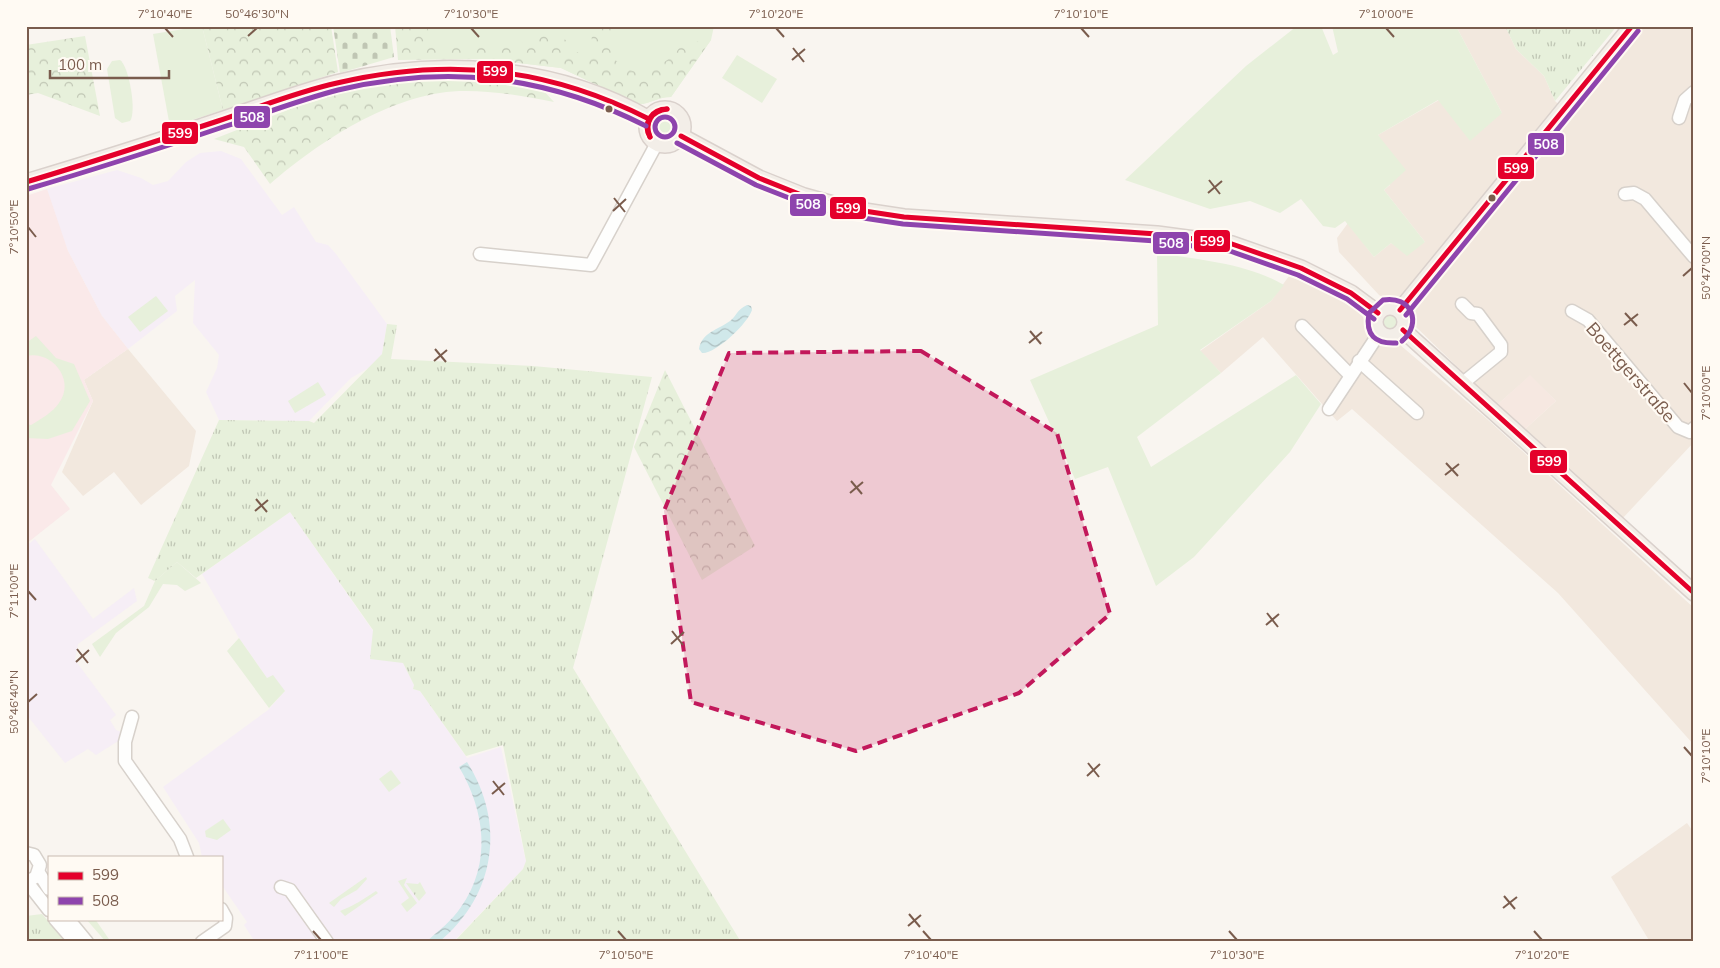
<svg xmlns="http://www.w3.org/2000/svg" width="1720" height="968" font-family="Mulish,sans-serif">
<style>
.residential{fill:#f2e8de}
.commercial{fill:#f6e8e1}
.education{fill:#f6eef6}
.medical{fill:#fae9e9}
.green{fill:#e7f0db}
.forest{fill:url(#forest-crowns)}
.cemetery{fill:url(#cemetery-stones)}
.park{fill:url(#park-tufts)}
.water{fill:url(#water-waves)}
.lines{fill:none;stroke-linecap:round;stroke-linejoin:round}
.minor-casing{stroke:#d7d1cb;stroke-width:15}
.major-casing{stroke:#dad1cc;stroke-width:18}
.minor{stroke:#fefefd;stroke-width:12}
.major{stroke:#f3eee8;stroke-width:15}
.bus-1-casing{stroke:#fffaf3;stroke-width:9}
.bus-2-casing{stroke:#fffaf3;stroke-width:9}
.bus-1{stroke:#e4002b;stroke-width:5}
.bus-2{stroke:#8e44ad;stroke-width:5}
.marked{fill:#c2185b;fill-opacity:0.2;stroke:#c2185b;stroke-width:4;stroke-dasharray:10 6;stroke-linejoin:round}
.ticks{fill:none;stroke:#7a5c4d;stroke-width:2}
.bus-dot{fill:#7a5c4d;stroke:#fffaf3;stroke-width:2}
.labels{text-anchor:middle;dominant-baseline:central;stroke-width:4.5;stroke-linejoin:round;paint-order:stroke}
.street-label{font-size:18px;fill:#7a5c4d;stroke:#fffaf3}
.line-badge{stroke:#fffaf3;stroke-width:2}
.badge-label{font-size:14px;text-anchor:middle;font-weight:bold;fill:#fff}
.neatline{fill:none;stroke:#7a5c4d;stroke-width:2}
.ticks-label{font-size:12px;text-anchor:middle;fill:#7a5c4d}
</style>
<defs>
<pattern id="forest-crowns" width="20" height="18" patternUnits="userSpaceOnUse" patternTransform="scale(1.25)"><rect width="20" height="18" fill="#e7f0db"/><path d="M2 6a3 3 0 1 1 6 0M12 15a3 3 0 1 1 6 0" fill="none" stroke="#c0c6b4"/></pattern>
<pattern id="cemetery-stones" width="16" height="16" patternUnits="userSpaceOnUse" patternTransform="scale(1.25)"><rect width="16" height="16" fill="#e7f0db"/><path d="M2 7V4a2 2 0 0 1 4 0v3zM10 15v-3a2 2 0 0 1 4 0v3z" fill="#c0c6b4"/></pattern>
<pattern id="park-tufts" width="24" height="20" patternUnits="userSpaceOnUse" patternTransform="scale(1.25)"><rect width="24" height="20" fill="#e7f0db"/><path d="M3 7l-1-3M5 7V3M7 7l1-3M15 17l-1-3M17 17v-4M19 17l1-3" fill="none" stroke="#c0c6b4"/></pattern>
<pattern id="water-waves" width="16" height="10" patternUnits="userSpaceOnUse" patternTransform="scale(1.25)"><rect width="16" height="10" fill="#d0e8ea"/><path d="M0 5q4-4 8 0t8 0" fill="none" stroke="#aebfc0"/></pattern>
</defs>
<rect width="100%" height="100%" fill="#f9f5f0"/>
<!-- residential -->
<g class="residential">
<path d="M1456 26H1505L1516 49 1544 76 1555 101 1571 116 1644 26H1694V442L1622 519 1523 431 1556 401 1530 376 1497 405 1415 326 1401 307 1379 295 1339 252 1337 238 1348 223 1374 257 1391 243 1399 248 1425 242 1384 190 1390 185 1378 135 1439 100 1502 113Z"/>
<path d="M1289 276 1322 290 1355 309 1363 317 1368 333 1382 345 1399 344 1487 419 1694 608V745L1558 593 1352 409 1337 421 1263 337 1221 373 1200 351 1271 301Z"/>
<path d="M128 349 196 431 189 466 141 505 114 472 83 496 62 472 93 401 84 380Z"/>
<path d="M1687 823 1694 833V942H1650L1611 877Z"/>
</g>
<!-- commercial -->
<path class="commercial" d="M1530 375 1556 401 1523 431 1497 405Z"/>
<!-- education -->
<g class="education">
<path d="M221 151 241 159 282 215 294 207 316 242 328 245 336 254 387 324 382 354 372 366 351 378 309 421 219 420 206 392 217 368 219 355 193 323 195 280 175 296 177 311 128 349 102 316 68 251 55 217 47 189 117 170 141 178 153 185 168 181 186 162 200 153Z"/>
<path d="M290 512 373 631 403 663 414 685 413 689 420 691 467 758 501 747 526 862 523 869 453 942H255L244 925 247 922 221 884V857H202L199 843 163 787 268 710 285 691 267 678 239 638 202 574Z"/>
<path d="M35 539 93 619 134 588 137 601 78 644 75 660 116 715 110 720 116 730 124 733 123 738 96 755 88 749 65 763 26 714V546Z"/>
</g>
<!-- medical -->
<path class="medical" d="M47 189 68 251 102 316 128 349 84 380 93 401 51 485 70 509 26 544V196Z"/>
<!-- green -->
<g class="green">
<path d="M202 26 223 110 170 127 153 34Z"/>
<path d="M410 26H714L711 40 671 97C657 97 649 105 637 104L561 68 485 59H413Z"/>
<path d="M1297 26H1321L1333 55 1338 52 1332 26H1456L1502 113 1470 141 1438 100 1378 135 1406 170 1384 190 1425 242 1407 256 1391 243 1374 257 1345 221 1335 228 1323 226 1301 199 1280 213 1250 201 1210 209 1125 180 1246 66Z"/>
<path d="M737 55 777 79 762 103 722 78Z"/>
<path d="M120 60C129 66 137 112 130 121L122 123 115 118 107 69 112 61Z"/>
<circle cx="665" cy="127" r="12"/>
<path d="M1157 253C1200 260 1246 263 1284 285L1271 301 1200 350 1221 373 1137 437 1151 467 1296 375 1321 404 1290 452 1194 557 1156 586 1108 467 1075 479 1030 380 1158 325Z"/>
<path d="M156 296 168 311 140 332 128 317Z"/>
<circle cx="1390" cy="323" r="8"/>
<path d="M36 336 56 358 74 364 90 401 72 431 48 439 26 438V424L31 425C41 419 53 412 59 403 76 380 52 350 26 356V343Z"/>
<path d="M318 382 326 395 295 413 288 401Z"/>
<path d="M177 562 201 583 185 591 177 585 163 584 149 607 116 633 100 657 92 644 144 606 155 581Z"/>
<path d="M239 638 267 678 273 675 285 691 269 708 227 651Z"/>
<path d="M391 770 401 783 389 792 379 779Z"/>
<path d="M223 819 231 830 217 840 206 837 205 831Z"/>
<path d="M366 877 367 879 357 890 341 899 334 907 329 903Z"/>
<path d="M407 878 404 885 417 903 407 912 401 904 409 898 398 881Z"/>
<path d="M376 891 378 893 345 916 340 911C353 906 364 899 376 891Z"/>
<path d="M86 919H95L111 942H106Z"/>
</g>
<!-- forest -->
<g class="forest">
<path d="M202 26H331L338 72 223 110Z"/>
<path d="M395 26H425L441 44 529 42 550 32C554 34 559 35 562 37 575 47 566 53 590 54L593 26H612L614 59 627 69 645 75 673 56 683 43 711 40 671 97C657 97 649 105 637 104L561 68 485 59 398 60Z"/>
<path d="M85 36 100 116 38 93 26 95V45Z"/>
<path d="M464 79 543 90 554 102C523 96 490 90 459 91 391 94 320 141 270 184L244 147 214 139 293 108 342 93 374 86 420 80Z"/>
<path d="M665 370 755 546 702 580 634 447Z"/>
</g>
<!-- cemetery -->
<path class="cemetery" d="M333 26H390L394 57 340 73Z"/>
<!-- park -->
<g class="park">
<path d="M1505 26H1617L1555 101 1544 76 1516 49Z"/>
<path d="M387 324 397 325 391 359 533 366 652 377 573 668 741 942H454L523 869 526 861 503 745 466 756 420 691 413 689 414 685 403 663 370 659 373 630 290 512 196 578 177 562 155 581 148 578 219 420 309 421 314 423 382 354Z"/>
<path d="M420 882 426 893 419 901 406 883 418 884Z"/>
<path d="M42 914 67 942H26V916Z"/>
</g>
<!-- water -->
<g class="water">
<path d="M747 305 751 306 752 310C748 323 716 354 702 353L699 349C702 332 718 330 730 321 737 316 736 310 747 305Z"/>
<path d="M467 762C506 823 496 895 439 942H426C438 931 452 921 461 907 492 863 485 811 459 767Z"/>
</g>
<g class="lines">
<defs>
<g id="minor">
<path d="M1679 118 1685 100 1694 92"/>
<path d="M1625 194 1634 193 1645 199 1694 257"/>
<path d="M480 254 591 265 657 143"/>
<path d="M1462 304 1471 313 1478 314 1501 345V352L1463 383"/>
<path d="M1572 311 1588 320 1678 427 1690 432 1694 428"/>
<path d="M1302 326 1350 375"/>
<path d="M1359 361 1417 413"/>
<path d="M1329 409 1380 332"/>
<path d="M132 717 125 742V761L180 839 187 857"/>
<path d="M26 853 34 855 40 865 36 877 26 882"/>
<path d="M39 873 49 889"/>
<path d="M27 882 49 910"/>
<path d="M281 887 290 890 327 942"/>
<path d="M55 919 75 942"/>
<path d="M68 919 87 942"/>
<path d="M202 942 225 926 226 918 221 909"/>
</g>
<g id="major">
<circle cx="665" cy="127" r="18"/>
<path d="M681 136 759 178 804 196 851 209 904 217 1157 234 1232 244 1301 268 1351 293 1378 313"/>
<path d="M26 182C86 164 145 146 203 126 247 112 292 94 336 83 438 57 557 65 649 119"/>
<circle cx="1390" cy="322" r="15"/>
<path d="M1400 310 1632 26"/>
<path d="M1403 330 1694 593"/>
</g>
</defs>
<!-- minor casing -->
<use href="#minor" class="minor-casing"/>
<!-- major casing -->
<use href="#major" class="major-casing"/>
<!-- minor -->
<use href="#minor" class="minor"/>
<!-- major -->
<use href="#major" class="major"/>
<defs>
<g id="bus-1">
<path d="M681 136 759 178 804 196 851 209 904 217 1157 234 1232 244 1301 268 1351 293 1378 313"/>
<path d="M650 137C642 123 652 109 667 109"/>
<path d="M650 137C644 122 652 111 667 109"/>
<path d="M26 182C90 163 154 142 218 121 257 108 296 92 337 83 448 57 547 67 649 119"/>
<path d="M1400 310 1632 26"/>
<path d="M1403 330 1694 593"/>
</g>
<g id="bus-2">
<circle cx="665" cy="127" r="10"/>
<path d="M677 143 756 185 802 203 850 216 903 224 1156 241 1230 251 1298 275 1347 299 1374 319"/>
<path d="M28 189C93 170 158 149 223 127 261 115 299 100 338 90 447 64 545 75 646 126"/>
<path d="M1406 315 1638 31"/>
<path d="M1396 343C1375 344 1365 335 1369 313L1383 300C1411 295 1423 323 1402 341"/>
</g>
</defs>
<!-- bus-1 casing -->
<use href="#bus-1" class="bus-1-casing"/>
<!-- bus-2 casing -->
<use href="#bus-2" class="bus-2-casing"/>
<!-- bus-1 -->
<use href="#bus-1" class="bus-1"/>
<!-- bus-2 -->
<use href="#bus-2" class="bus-2"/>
</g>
<!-- marked area -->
<path class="marked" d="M921 351 1057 433 1110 614 1019 693 856 751 691 702 664 511 729 353Z"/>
<!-- ticks -->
<path class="ticks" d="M165 28 173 37M471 28 479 37M776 28 784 37M1081 28 1089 37M1386 28 1394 37M248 36 257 28M793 48 804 62M792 60 805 49M1209 180 1220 194M1208 193 1222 181M614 198 625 212M613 211 626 199M28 227 36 237M1683 276 1692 268M1625 313 1637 326M1624 325 1638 314M1030 331 1041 344M1029 343 1042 332M435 349 446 362M434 361 447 350M1684 383 1692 393M1446 463 1458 476M1445 475 1459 464M851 481 862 494M850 493 863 482M256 499 267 512M255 511 268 500M28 591 36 600M1267 613 1278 627M1266 625 1279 614M672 631 683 645M671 644 684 632M77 649 88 663M76 662 89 650M28 702 37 694M1684 747 1692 756M1088 763 1099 777M1087 776 1100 764M493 781 504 795M492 794 505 783M1504 896 1515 909M1503 908 1517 897M909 914 920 927M908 926 921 915M313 931 321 940M618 931 626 940M923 931 931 940M1229 931 1237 940M1534 931 1542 940"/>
<!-- markers -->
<g class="bus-dot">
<circle cx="609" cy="109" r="4.5"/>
<circle cx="1492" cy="198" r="4.5"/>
</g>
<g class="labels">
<!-- street labels -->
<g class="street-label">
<text transform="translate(1631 372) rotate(49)">Boettgerstraße</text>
</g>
</g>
<g class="line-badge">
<rect x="476" y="60" width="38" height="24" rx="5" fill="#e4002b"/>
<rect x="233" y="105" width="38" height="24" rx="5" fill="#8e44ad"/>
<rect x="161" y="121" width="38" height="24" rx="5" fill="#e4002b"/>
<rect x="1527" y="132" width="38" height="24" rx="5" fill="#8e44ad"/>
<rect x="1497" y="156" width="38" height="24" rx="5" fill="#e4002b"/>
<rect x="789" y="193" width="38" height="24" rx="5" fill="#8e44ad"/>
<rect x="829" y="196" width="38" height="24" rx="5" fill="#e4002b"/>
<rect x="1193" y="229" width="38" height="24" rx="5" fill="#e4002b"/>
<rect x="1152" y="231" width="38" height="24" rx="5" fill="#8e44ad"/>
<rect x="1529" y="449" width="39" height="25" rx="5" fill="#e4002b"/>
</g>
<g class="badge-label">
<text x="495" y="76">599</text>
<text x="252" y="122">508</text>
<text x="180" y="138">599</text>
<text x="1546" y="149">508</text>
<text x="1516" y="173">599</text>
<text x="808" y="209">508</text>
<text x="848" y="213">599</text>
<text x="1212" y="246">599</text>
<text x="1171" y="248">508</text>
<text x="1549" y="466">599</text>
</g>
<!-- border -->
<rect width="1720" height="968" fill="none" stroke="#fffaf3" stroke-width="55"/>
<!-- legend -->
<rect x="48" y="856" width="175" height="65" fill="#fffaf3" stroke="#cabbb1"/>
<rect x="58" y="872" width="25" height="8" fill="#e4002b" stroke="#cabbb1"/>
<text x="92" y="880" font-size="15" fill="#7a5c4d">599</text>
<rect x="58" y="897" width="25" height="8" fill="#8e44ad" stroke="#cabbb1"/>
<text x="92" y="906" font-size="15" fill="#7a5c4d">508</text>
<!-- scale -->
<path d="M50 70v8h119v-8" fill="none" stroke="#7a5c4d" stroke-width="2.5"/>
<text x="58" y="70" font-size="15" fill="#7a5c4d" stroke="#fffaf3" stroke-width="4" paint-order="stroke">100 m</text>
<rect x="28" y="28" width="1664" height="912" class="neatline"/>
<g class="ticks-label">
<text x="165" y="18">7°10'40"E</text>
<text x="257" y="18">50°46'30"N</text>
<text x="471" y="18">7°10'30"E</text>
<text x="776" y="18">7°10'20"E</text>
<text x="1081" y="18">7°10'10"E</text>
<text x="1386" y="18">7°10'00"E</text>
<text transform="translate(14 227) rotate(-90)" y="4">7°10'50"E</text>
<text transform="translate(1706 268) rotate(-90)" y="4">50°47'00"N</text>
<text transform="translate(1706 393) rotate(-90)" y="4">7°10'00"E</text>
<text transform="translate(14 591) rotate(-90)" y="4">7°11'00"E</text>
<text transform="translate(14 702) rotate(-90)" y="4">50°46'40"N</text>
<text transform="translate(1706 756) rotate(-90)" y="4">7°10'10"E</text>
<text x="321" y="959">7°11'00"E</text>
<text x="626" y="959">7°10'50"E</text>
<text x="931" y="959">7°10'40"E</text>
<text x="1237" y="959">7°10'30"E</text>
<text x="1542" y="959">7°10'20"E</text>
</g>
</svg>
